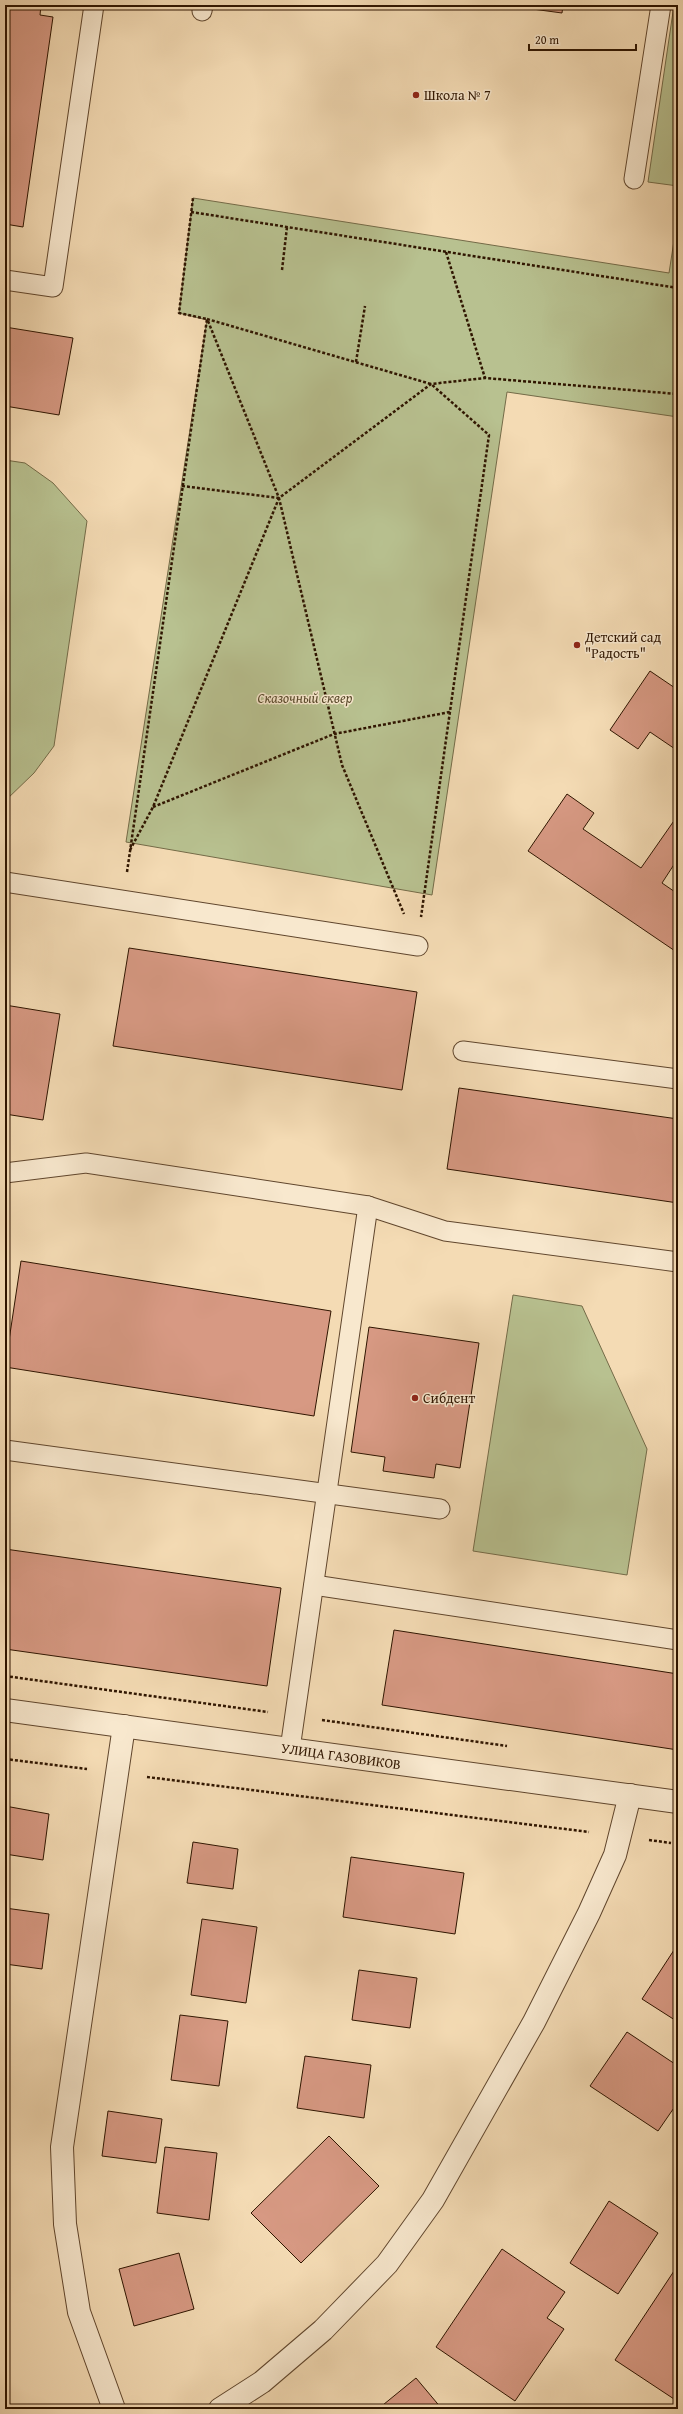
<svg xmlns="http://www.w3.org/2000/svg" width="683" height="2414" font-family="'Gentium Book Plus',serif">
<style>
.green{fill:#b8c190;stroke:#746b48}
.building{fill:#d79983;stroke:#2f1500}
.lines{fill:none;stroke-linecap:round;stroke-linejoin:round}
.lane-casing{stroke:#60462d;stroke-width:21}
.street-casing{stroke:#60462d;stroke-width:24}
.path{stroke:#2f1500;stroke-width:2.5;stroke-dasharray:3 2;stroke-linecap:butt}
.lane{stroke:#f8e8ce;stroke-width:19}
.street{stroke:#f8e8ce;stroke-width:22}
.poi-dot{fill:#8f2418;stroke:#f8e8ce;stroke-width:1.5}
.labels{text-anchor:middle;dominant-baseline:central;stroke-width:3;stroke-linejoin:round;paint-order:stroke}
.poi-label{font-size:14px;fill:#2f1500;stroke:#f8e8ce;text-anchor:start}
.park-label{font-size:14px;font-style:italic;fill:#58492b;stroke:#f8e8ce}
.street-label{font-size:14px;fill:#2f1500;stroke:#f8e8ce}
</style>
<rect width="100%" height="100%" fill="#f4dbb4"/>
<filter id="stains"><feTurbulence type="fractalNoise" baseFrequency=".005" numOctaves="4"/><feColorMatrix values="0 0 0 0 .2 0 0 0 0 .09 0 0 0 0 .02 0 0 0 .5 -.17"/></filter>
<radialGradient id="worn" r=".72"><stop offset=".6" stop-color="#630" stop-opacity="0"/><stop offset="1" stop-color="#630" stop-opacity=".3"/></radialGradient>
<!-- green -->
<g class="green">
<path d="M674 5H678V186L648 182Z"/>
<path d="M193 198 669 273 678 215V417L507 392 432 895 126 842 207 320 179 313Z"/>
<path d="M5 460 25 463 53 483 87 521 54 746 34 773 5 801Z"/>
<path d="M513 1295 582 1306 647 1449 627 1575 473 1551Z"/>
</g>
<!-- building -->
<g class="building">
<path d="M5 5H41L40 15 53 17 23 227 5 224Z"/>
<path d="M503 5H563L562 13Z"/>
<path d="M5 327 73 338 59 415 5 406Z"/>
<path d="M650 671 678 690V751L650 732 638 749 610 730Z"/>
<path d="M567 794 594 813 583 829 641 868 678 815V866L675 863 662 883 678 894V953L528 851Z"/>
<path d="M129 948 417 992 402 1090 113 1046Z"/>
<path d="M5 1005 60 1014 43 1120 5 1114Z"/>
<path d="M459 1088 678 1119V1203L447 1169Z"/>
<path d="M21 1261 331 1311 314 1416 5 1367Z"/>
<path d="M369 1327 479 1343 460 1468 436 1464 434 1478 383 1471 385 1457 351 1452Z"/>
<path d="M5 1549 281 1588 267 1686 5 1649Z"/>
<path d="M678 1551V1581L674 1580Z"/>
<path d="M394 1630 678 1674V1750L382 1705Z"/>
<path d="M5 1806 49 1814 43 1860 5 1854Z"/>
<path d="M193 1842 238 1849 233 1889 187 1883Z"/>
<path d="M351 1857 464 1873 455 1934 343 1917Z"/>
<path d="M5 1908 49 1914 42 1969 5 1964Z"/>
<path d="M202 1919 257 1927 246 2003 191 1995Z"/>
<path d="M676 1947 678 1948V2022L642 1999Z"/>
<path d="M359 1970 417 1978 410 2028 352 2020Z"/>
<path d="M180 2015 228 2021 219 2086 171 2080Z"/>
<path d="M627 2032 678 2066V2102L658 2131 590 2086Z"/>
<path d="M305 2056 371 2065 364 2118 297 2108Z"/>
<path d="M108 2111 162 2119 156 2163 102 2156Z"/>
<path d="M329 2136 379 2186 301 2263 251 2213Z"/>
<path d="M165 2147 217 2153 209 2220 157 2213Z"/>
<path d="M609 2201 658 2233 618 2294 570 2263Z"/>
<path d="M502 2249 565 2292 547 2318 564 2329 515 2401 436 2347Z"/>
<path d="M179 2253 194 2309 134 2326 119 2269Z"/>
<path d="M678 2265V2393L674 2399 615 2360Z"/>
<path d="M416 2378 442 2409H378Z"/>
</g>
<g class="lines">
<defs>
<g id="lane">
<path d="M202 11 203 5"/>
<path d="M634 179 661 5"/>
<path d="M5 280 53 287 94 5"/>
<path d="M5 882 418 946"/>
<path d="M463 1051 678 1079"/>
<path d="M5 1173 86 1163 368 1206 445 1231 678 1262"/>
<path d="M5 1450 440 1509"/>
<path d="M314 1585 678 1640"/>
<path d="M290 1749 368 1206"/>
</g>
<g id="street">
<path d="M5 1710 678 1802"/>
<path d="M114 2409 79 2312 65 2224 62 2147 124 1726"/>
<path d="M220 2409 262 2382 323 2330 387 2264 433 2200 534 2022 589 1913 615 1855 630 1795"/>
</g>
</defs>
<!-- lane casing -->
<use href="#lane" class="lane-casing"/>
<!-- street casing -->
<use href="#street" class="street-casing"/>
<!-- path -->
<g class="path">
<path d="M191 212 678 288"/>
<path d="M446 252 485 378"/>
<path d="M282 270 287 227"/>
<path d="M207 319 431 384 489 435 421 917"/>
<path d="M208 321 279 498 342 765 404 914"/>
<path d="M356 362 365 306"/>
<path d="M182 486 279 498"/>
<path d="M153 807 334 734 450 712"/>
<path d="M130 850 153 807 279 498 431 384 485 378 678 394"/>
<path d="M127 872 207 319 179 313 193 198"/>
<path d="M5 1676 268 1712"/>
<path d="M322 1720 507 1746"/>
<path d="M5 1759 87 1769"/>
<path d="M147 1777 589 1832"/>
<path d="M649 1840 671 1843"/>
</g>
<!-- lane -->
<use href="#lane" class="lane"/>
<!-- street -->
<use href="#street" class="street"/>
</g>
<!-- markers -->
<g class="poi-dot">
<circle cx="416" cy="95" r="4"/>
<circle cx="577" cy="645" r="4"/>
<circle cx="415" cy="1398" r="4"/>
</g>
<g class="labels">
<!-- poi labels -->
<g class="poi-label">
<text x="424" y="95">Школа № 7</text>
<text x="585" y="637">Детский сад<tspan x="585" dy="16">"Радость"</tspan></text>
<text x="423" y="1398">Сибдент</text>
</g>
<!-- park labels -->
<g class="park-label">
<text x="305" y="698">Сказочный сквер</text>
</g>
<!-- street labels -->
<g class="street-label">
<text transform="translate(341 1756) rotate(8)">УЛИЦА ГАЗОВИКОВ</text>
</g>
</g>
<!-- margin -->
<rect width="683" height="2414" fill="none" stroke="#f4dbb4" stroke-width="20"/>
<rect x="6" y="6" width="671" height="2402" fill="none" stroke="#2f1500" stroke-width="2"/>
<rect x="10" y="10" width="663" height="2394" fill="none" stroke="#2f1500"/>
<!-- scale -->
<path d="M529 44v6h107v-6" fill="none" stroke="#2f1500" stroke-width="2"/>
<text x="535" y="44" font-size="12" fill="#2f1500" stroke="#f8e8ce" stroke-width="3" paint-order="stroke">20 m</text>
<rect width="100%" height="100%" filter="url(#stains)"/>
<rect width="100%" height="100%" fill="url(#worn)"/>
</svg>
